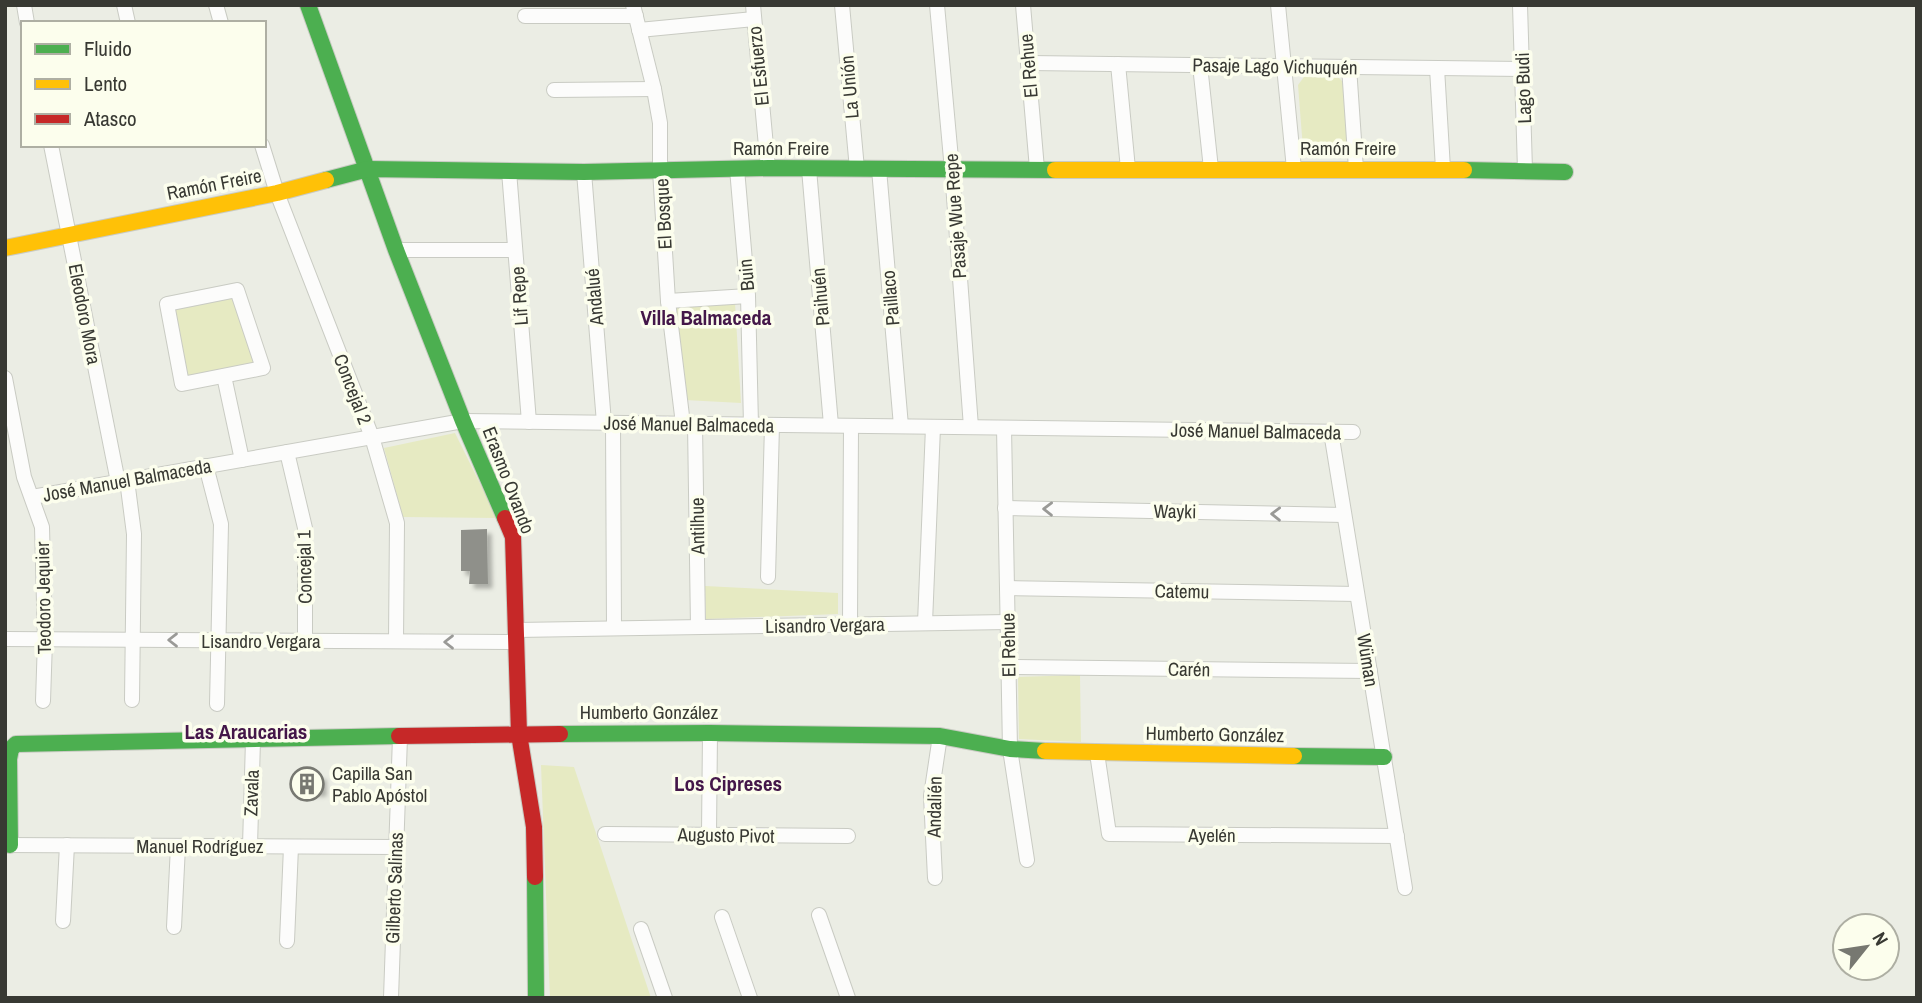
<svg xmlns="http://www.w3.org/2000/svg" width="1922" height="1003" font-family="'Archivo Narrow',sans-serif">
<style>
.green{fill:#e6eac2}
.building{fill:#8f908a;filter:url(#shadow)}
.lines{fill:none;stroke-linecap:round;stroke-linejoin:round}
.street-casing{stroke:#c9cbc3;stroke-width:16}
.fast-casing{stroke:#c9cbc3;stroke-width:18}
.slow-casing{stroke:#c9cbc3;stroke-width:18}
.jam-casing{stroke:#c9cbc3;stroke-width:18}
.street{stroke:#fcfcfb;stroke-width:14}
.fast{stroke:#4caf50;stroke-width:16}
.slow{stroke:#ffc107;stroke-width:16}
.jam{stroke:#c62828;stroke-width:16}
.oneway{stroke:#9a9a97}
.labels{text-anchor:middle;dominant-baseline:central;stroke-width:7;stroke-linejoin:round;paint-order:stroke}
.street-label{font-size:19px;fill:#383933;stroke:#fcfeed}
.poi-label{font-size:19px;fill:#383933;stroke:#fcfeed;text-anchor:start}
.neighbourhood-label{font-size:21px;font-weight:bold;fill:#441749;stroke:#fcfeed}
</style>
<defs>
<filter id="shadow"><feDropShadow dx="4.5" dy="4.5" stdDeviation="2" flood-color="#0004"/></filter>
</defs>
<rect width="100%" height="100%" fill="#ebede4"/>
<!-- green -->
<g class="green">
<path d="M1304 77 1339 78 1345 84 1348 149 1338 157 1312 156 1303 149 1298 85Z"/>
<path d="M236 292 262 368 182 383 168 305Z"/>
<path d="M735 303 741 403 685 400 675 308Z"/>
<path d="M455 433 497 518 403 517 384 448Z"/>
<path d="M705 586 838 593V614L706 619Z"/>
<path d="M1080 675 1081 742 1019 739 1018 677Z"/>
<path d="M541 765 574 767 651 998H550Z"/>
</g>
<!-- building -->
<g class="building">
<path d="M487 529 488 584H469L470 571H461V530Z"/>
<path d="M322 775V792H293L292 776Z"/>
</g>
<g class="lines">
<defs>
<g id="street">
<path d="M24 5 27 23"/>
<path d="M124 5 128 23"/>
<path d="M216 5 221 23"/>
<path d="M633 5 654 89 660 123V170L668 301 683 424"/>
<path d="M753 5 768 168"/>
<path d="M842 5 857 169"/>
<path d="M937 5 952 170 971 427"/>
<path d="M1023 5 1037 169"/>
<path d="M1278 5 1294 169"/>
<path d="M1520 5 1525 170"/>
<path d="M525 16H636"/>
<path d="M639 30 754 19"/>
<path d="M1029 63 1522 69"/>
<path d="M1118 64 1128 169"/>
<path d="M1200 65 1211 169"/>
<path d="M1349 67 1356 169"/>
<path d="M1437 68 1443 169"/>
<path d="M554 90 654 89"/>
<path d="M51 145 118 482"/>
<path d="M262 145 277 193 372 437 397 523 396 641"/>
<path d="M737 169 748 296 751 425"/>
<path d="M809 169 831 425"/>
<path d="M879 169 901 426"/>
<path d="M509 171 529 422"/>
<path d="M584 172 604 423"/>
<path d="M396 250H515"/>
<path d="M237 290 263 368 182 384 167 304Z"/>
<path d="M668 301 748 296"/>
<path d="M224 376 242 460"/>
<path d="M5 378 24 477 42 527 45 640 43 701"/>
<path d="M613 423 614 628"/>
<path d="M695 424 698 627"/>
<path d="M1004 428 1010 749 1027 860"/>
<path d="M1331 432 1405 888"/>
<path d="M287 452 305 528V641"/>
<path d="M206 466 221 524 217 704"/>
<path d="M127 480 134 534 132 700"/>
<path d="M32 497 463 421 1353 432"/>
<path d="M1005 508 1344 515"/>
<path d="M768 577 772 425"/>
<path d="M1007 588 1357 594"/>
<path d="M925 623 933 427"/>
<path d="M850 625 851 426"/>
<path d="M517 630 1008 622"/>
<path d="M5 639 517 642"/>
<path d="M1009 667 1370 671"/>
<path d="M1097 753 1109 834 1397 836"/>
<path d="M605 834 848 836"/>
<path d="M709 834 710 733"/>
<path d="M5 845 396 847"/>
<path d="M250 846 253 740"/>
<path d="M935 878 931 796 940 736"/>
<path d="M819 915 848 998"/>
<path d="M722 917 750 998"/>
<path d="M63 921 67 845"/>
<path d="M174 927 178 846"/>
<path d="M641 929 665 998"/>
<path d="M287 941 291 847"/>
<path d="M391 998 400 737"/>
</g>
<g id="fast">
<path d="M308 5 396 250 463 421 505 518"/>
<path d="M1464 170 1565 172"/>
<path d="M326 180 368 169 584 172 768 168 1055 170"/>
<path d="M560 734 710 733 940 736 1010 749 1045 751"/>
<path d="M1294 756 1384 757"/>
<path d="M10 845 9 759 11 749 16 744 399 736"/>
<path d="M535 877 536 998"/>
</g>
<g id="slow">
<path d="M1055 170H1464"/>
<path d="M5 248 277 193 326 180"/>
<path d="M1045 751 1294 756"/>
</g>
<g id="jam">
<path d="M505 518 513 537 519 734 534 827 535 877"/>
<path d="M399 736 560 734"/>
</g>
</defs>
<!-- street casing -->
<use href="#street" class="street-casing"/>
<!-- fast casing -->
<use href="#fast" class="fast-casing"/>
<!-- slow casing -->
<use href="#slow" class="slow-casing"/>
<!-- jam casing -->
<use href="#jam" class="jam-casing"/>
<!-- street -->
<use href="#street" class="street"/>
<!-- fast -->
<use href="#fast" class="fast"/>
<!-- slow -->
<use href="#slow" class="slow"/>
<!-- jam -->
<use href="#jam" class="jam"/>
</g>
<!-- one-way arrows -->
<defs><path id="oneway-chevron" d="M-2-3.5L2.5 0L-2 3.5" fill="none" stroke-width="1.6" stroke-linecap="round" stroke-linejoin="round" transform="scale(1.75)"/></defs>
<g class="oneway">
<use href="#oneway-chevron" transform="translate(1048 509) rotate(-179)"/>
<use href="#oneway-chevron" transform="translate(1276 514) rotate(-179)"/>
<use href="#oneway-chevron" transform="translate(173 640) rotate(-180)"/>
<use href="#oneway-chevron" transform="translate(449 642) rotate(-180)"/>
</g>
<!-- icons -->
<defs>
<symbol id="building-ring" viewBox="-11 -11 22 22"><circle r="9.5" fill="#fcfeed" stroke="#777871" stroke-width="1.5"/><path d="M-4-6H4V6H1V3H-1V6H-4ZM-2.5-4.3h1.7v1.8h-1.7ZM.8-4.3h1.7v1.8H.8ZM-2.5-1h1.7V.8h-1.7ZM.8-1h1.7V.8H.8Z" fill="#777871"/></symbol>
</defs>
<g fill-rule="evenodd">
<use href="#building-ring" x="288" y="765" width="38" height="38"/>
</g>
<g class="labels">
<!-- street labels -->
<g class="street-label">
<text transform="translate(758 66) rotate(-96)">El Esfuerzo</text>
<text transform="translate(1028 66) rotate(-95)">El Rehue</text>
<text transform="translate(1275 66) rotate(1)">Pasaje Lago Vichuquén</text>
<text transform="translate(849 87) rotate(-95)">La Unión</text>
<text transform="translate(1523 88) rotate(-92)">Lago Budi</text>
<text x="781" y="148">Ramón Freire</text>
<text x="1348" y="148">Ramón Freire</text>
<text transform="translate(214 184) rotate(-11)">Ramón Freire</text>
<text transform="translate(663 214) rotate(-93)">El Bosque</text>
<text transform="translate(955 216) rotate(-94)">Pasaje Wue Repe</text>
<text transform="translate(746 275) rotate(-95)">Buin</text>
<text transform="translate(519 296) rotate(-94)">Lif Repe</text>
<text transform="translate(594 297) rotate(-95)">Andalué</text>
<text transform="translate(820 297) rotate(-95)">Paihuén</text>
<text transform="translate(890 298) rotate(-95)">Paillaco</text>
<text transform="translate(85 314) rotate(79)">Eleodoro Mora</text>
<text transform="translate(353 389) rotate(69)">Concejal 2</text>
<text transform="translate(689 424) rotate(1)">José Manuel Balmaceda</text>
<text transform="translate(1256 431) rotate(1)">José Manuel Balmaceda</text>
<text transform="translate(127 480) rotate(-10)">José Manuel Balmaceda</text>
<text transform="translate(509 480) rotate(69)">Erasmo Ovando</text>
<text transform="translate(1175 511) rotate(1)">Wayki</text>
<text transform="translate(697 526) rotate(-91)">Antilhue</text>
<text transform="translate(304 567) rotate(-91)">Concejal 1</text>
<text transform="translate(1182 591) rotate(1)">Catemu</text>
<text transform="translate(43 598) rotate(-91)">Teodoro Jequier</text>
<text transform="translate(825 625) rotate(-1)">Lisandro Vergara</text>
<text x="261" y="641">Lisandro Vergara</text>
<text transform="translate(1008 645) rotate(-91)">El Rehue</text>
<text transform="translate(1368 660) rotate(81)">Wüman</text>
<text transform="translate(1189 669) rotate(1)">Carén</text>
<text x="649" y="712">Humberto González</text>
<text transform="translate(1215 734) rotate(1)">Humberto González</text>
<text transform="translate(251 793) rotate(-88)">Zavala</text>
<text transform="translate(934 807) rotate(-89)">Andalién</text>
<text transform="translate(726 835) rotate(1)">Augusto Pivot</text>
<text x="1212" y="835">Ayelén</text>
<text x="200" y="846">Manuel Rodríguez</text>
<text transform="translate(394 888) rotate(-88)">Gilberto Salinas</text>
</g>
<!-- poi labels -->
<g class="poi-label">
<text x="332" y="773">Capilla San<tspan x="332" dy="22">Pablo Apóstol</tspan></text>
</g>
<!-- neighbourhood labels -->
<g class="neighbourhood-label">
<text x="706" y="317">Villa Balmaceda</text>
<text x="246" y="731">Las Araucarias</text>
<text x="728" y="783">Los Cipreses</text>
</g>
</g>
<!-- border -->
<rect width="1922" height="1003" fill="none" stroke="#383933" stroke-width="14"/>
<!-- legend -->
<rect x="21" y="21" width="245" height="126" fill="#fcfeed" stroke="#aeafa3" stroke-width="2"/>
<rect x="35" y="44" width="35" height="10" fill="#4caf50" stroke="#aeafa3" stroke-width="2"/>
<text x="84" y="56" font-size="21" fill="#383933">Fluido</text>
<rect x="35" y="79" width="35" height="10" fill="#ffc107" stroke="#aeafa3" stroke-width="2"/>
<text x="84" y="91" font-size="21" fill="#383933">Lento</text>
<rect x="35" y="114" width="35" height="10" fill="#c62828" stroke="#aeafa3" stroke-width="2"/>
<text x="84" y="126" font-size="21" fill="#383933">Atasco</text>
<!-- north arrow -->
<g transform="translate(1866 947) rotate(60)"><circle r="33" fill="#fcfeed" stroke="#aeafa3" stroke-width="2"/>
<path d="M0-5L12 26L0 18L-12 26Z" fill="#777871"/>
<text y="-10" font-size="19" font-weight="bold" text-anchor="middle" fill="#383933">N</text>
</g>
</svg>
